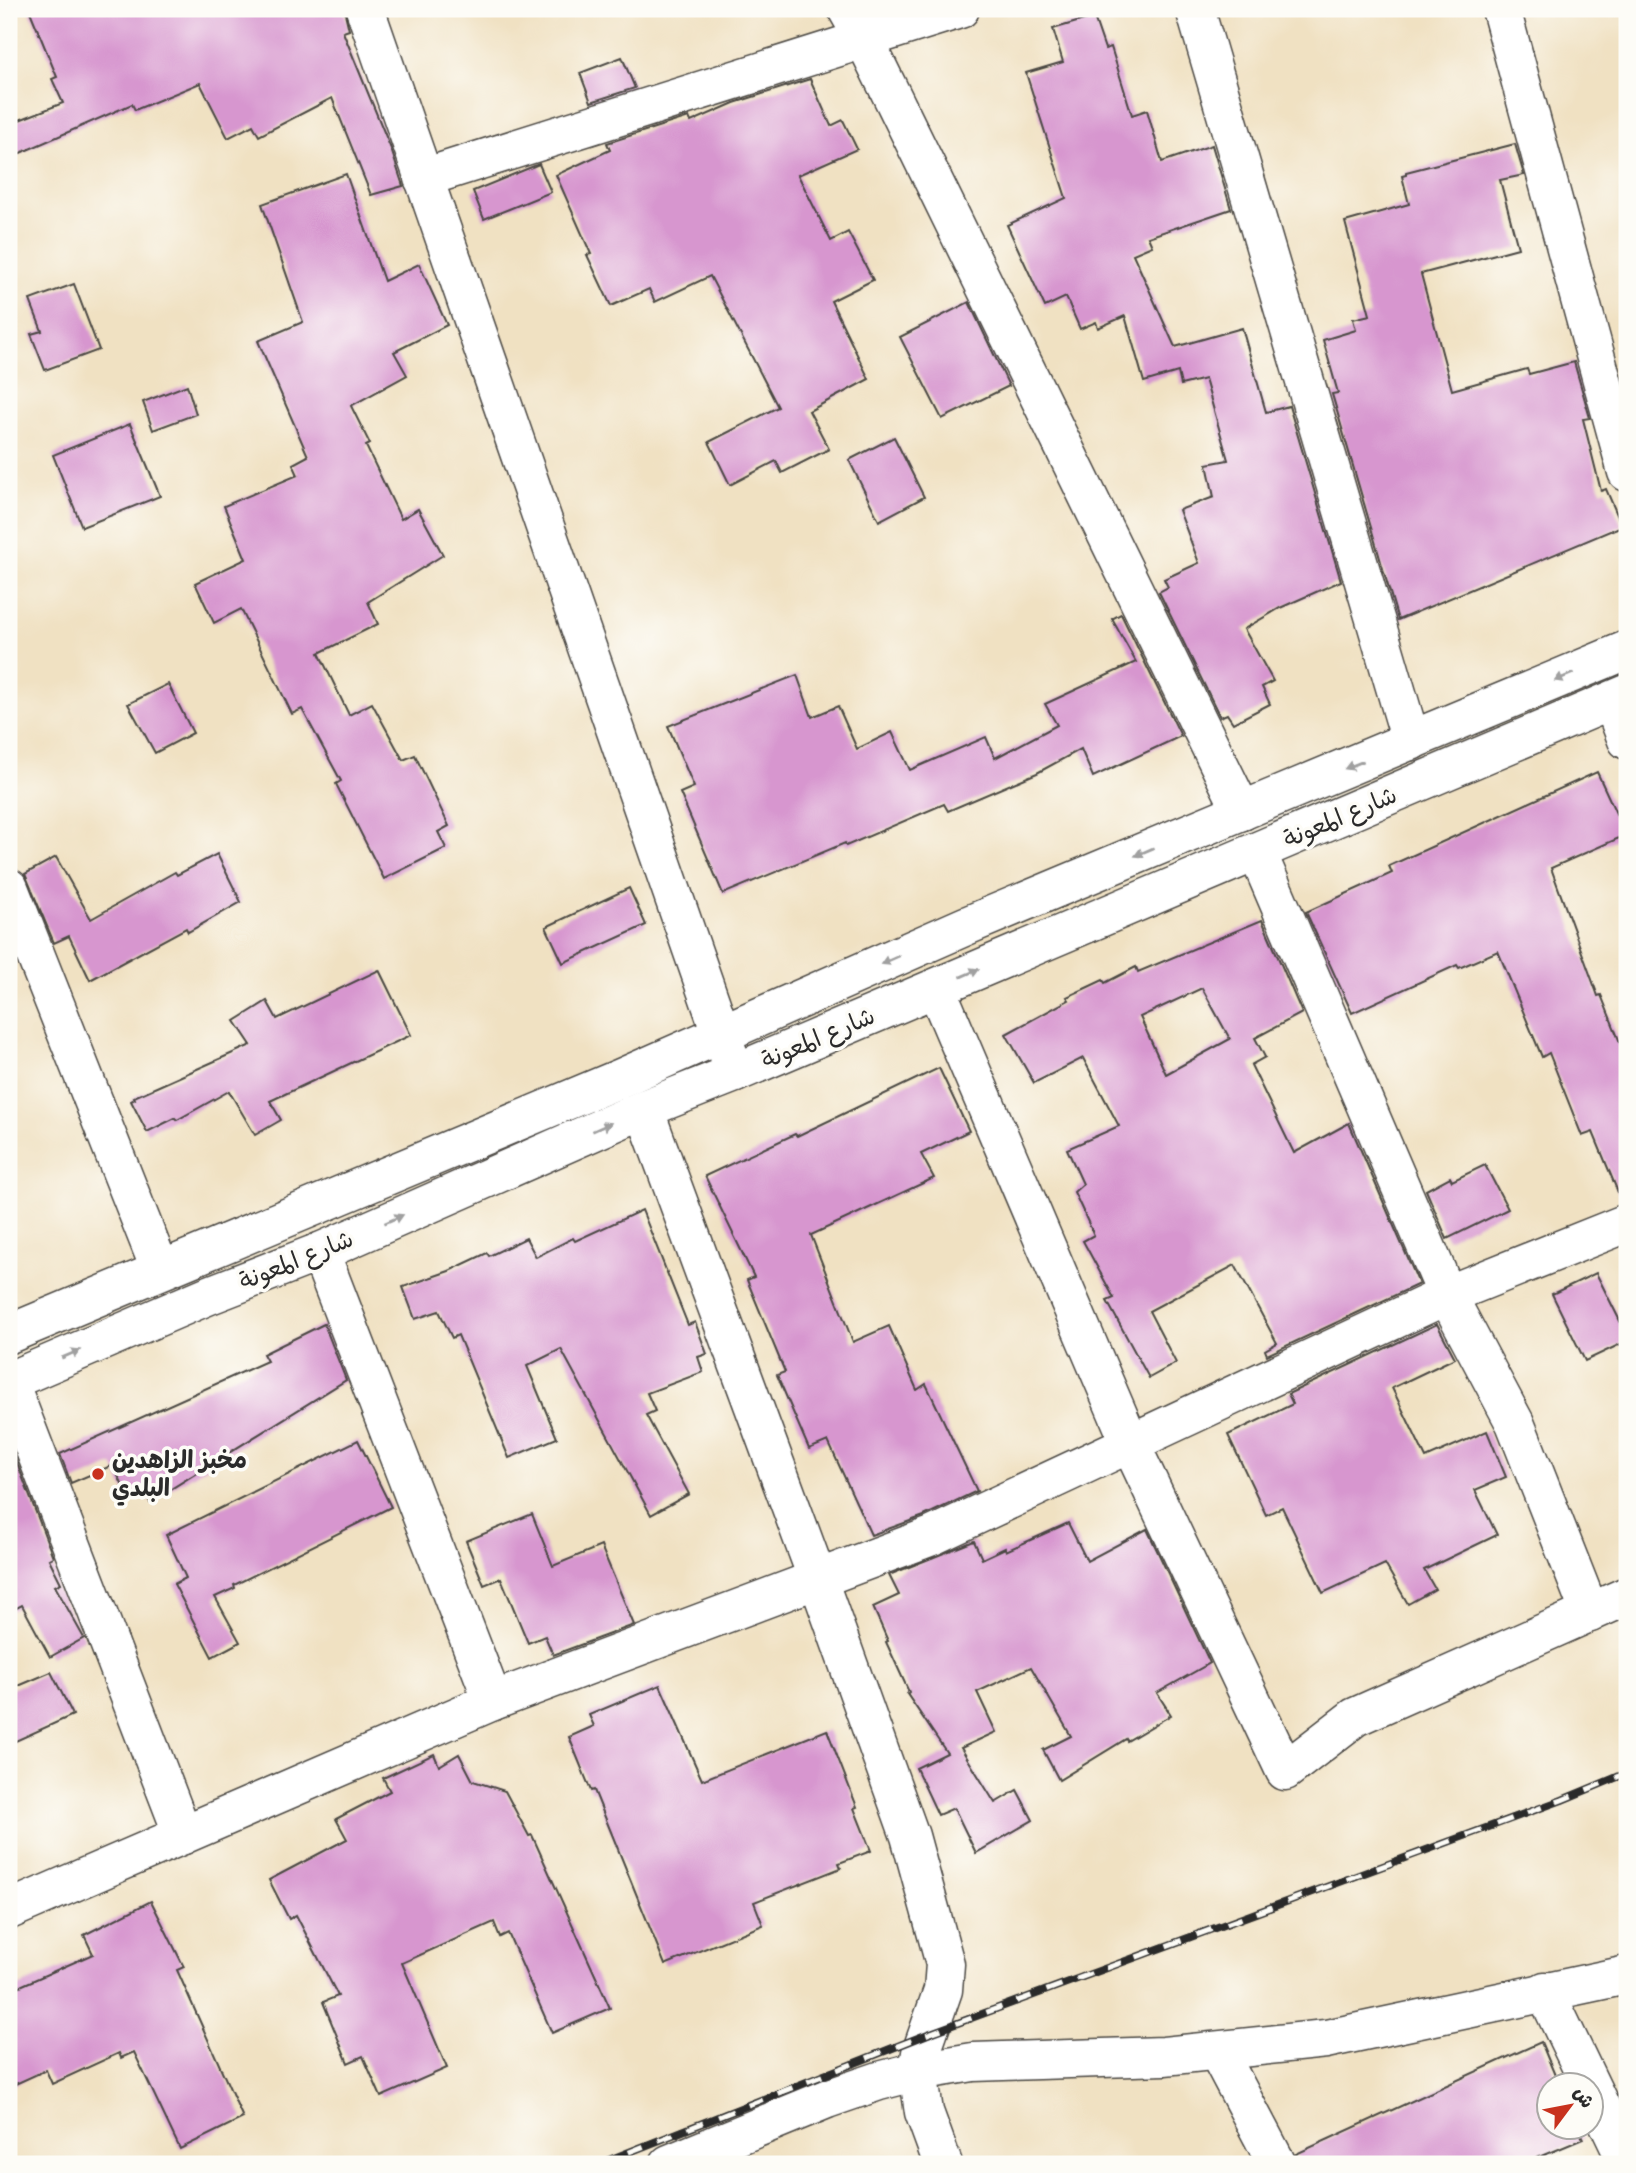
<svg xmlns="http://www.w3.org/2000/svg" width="1636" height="2173" font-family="Sriracha,'Playpen Sans Arabic',sans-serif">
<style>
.building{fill:#d796cf;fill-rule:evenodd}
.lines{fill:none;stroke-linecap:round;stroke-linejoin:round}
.minor-casing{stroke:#494642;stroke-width:41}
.highway-casing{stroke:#494642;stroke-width:41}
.minor{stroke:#fff;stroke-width:38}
.highway{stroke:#fff;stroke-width:38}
.rail-casing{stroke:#2b2b2b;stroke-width:8}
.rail{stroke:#fdfcf7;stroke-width:5;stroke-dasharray:16;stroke-linecap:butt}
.oneway{fill:#a0a0a0}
.poi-dot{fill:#c8321e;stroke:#fdfcf7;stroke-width:2.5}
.labels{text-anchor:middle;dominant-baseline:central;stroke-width:7;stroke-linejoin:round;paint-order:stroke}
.street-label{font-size:24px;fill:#2b2b2b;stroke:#fdfcf7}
.poi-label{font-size:24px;font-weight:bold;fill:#2b2b2b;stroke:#fdfcf7;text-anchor:start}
</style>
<rect width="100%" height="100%" fill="#fdfcf7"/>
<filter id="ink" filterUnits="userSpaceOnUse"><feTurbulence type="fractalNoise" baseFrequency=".0143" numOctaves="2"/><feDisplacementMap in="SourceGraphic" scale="14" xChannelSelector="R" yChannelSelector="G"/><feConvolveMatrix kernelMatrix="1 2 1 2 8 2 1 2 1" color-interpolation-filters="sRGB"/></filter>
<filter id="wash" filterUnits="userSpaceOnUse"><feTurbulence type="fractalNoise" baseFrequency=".00686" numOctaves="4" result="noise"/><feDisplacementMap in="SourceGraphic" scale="28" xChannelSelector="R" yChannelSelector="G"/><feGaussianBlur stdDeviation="1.57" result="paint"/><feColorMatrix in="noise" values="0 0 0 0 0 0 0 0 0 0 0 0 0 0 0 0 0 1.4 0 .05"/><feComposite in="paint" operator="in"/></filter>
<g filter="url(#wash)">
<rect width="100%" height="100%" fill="#f0e1c2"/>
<g id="blocks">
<!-- building -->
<g class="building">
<path d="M29 9H344L349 30 343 32 391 149 403 186 371 195 332 98 259 136 253 125 228 138 200 83 135 110 132 104 9 158V124L63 103 52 79 57 77Z"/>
<path d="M1094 17 1105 49 1111 47 1132 115 1147 110 1162 162 1212 145 1231 209 1148 237 1152 246 1133 254 1175 347 1242 328 1266 412 1289 406 1341 581 1280 608 1244 629 1273 681 1262 687 1270 704 1233 723 1227 714 1220 717 1159 592 1168 587 1164 579 1199 563 1179 510 1214 497 1207 464 1228 460 1205 379 1181 385 1178 372 1144 382 1125 316 1098 328 1096 322 1080 329 1066 297 1045 307 1007 225 1066 198 1026 73 1063 62 1053 29Z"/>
<path d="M622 57 635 88 591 102 580 73Z"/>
<path d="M810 79 831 126 843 120 857 149 798 175 831 241 848 232 873 280 831 301 869 379 809 411 829 449 782 473 776 461 730 485 709 442 778 407 710 276 655 302 649 289 611 306 587 255 591 254 556 175 610 150 607 143 689 117 691 122 734 103Z"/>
<path d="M1515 144 1524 175 1500 180 1518 248 1421 274 1452 390 1527 369 1529 374 1574 362 1590 418 1583 419 1601 491 1606 489 1622 526 1398 620 1332 394 1338 393 1323 340 1356 330 1353 319 1370 315 1345 222 1409 204 1402 176 1406 175V172Z"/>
<path d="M539 164 551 192 484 219 473 191Z"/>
<path d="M346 174 384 281 419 264 447 325 394 352 407 375 351 406 370 444 366 446 401 519 418 509 443 555 368 602 378 624 319 653 349 715 372 703 403 760 415 755 449 826 438 832 446 848 384 879 336 784 341 781 302 709 292 714 241 609 214 623 195 583 246 559 224 506 298 475 293 464 308 456 258 341 303 322 262 204Z"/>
<path d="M74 284 99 350 45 370 31 334 42 331 30 300Z"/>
<path d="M969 302 1009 386 942 419 900 337Z"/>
<path d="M187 385 196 414 153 430 143 402Z"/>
<path d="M130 424 160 496 82 527 53 455Z"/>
<path d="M894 437 924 497 879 521 849 460Z"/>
<path d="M1121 614 1181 736 1093 777 1081 749 1037 773 948 811 944 804 846 846 845 843 723 894 680 793 694 787 668 726 797 675 812 717 838 706 857 749 892 732 910 770 986 737 995 758 1057 725 1045 704 1136 662 1112 619Z"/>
<path d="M168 684 193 733 155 753 128 704Z"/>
<path d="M1597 772 1626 835 1551 868 1598 996 1601 995 1627 1060V1202H1622L1593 1132 1582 1136 1549 1053 1542 1057 1498 951 1459 968 1457 965 1352 1013 1306 912 1392 873 1389 866Z"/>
<path d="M217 854 241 902 188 932 186 928 90 980 69 936 54 943 25 874 56 857 91 919 175 872 177 875Z"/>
<path d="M629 888 646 925 563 963 546 927Z"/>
<path d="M1262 920 1302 1013 1255 1038 1265 1057 1251 1065 1294 1153 1349 1123 1419 1284 1267 1355 1265 1350 1277 1343 1235 1265 1149 1311 1176 1363 1149 1378 1107 1301 1114 1298 1083 1241 1094 1235 1074 1192 1083 1184 1067 1149 1119 1126 1083 1058 1034 1083 1006 1034 1069 1000 1067 997 1103 980 1105 983 1136 967 1138 972ZM1202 988 1230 1039 1166 1074 1140 1017Z"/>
<path d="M379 970 411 1035 270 1101 281 1120 255 1135 229 1091 177 1120 175 1118 147 1132 131 1101 135 1099 134 1097 251 1045 235 1021 267 1001 277 1019Z"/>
<path d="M939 1068 969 1131 921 1154 934 1178 811 1235 853 1342 889 1326 917 1390 926 1384 977 1491 924 1516 871 1535 828 1441 809 1449 777 1375 785 1372 747 1280 754 1277 705 1176 795 1134 797 1136Z"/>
<path d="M1485 1165 1508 1209 1447 1239 1426 1190 1450 1177 1452 1181Z"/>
<path d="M642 1210 688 1325 695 1322 707 1354 698 1357 703 1372 647 1393 655 1411 646 1415 689 1494 651 1515 561 1349 527 1366 557 1438 509 1458 458 1335 452 1338 439 1311 415 1319 403 1287 449 1271 487 1253 489 1256 526 1238 536 1257 573 1238 575 1241Z"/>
<path d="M1596 1273 1627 1335V1341L1585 1361 1552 1294Z"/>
<path d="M324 1324 346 1380 150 1502 144 1490 128 1497 113 1465 71 1483 60 1454 267 1361 263 1354Z"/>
<path d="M1437 1324 1455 1358 1392 1388 1426 1458 1487 1431 1506 1477 1475 1490 1497 1535 1424 1570 1435 1589 1408 1604 1385 1564 1323 1593 1282 1507 1266 1515 1228 1435 1293 1404 1288 1394Z"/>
<path d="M358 1440 391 1507 234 1585 235 1588 215 1597 240 1642 212 1657 174 1584 186 1578 166 1535Z"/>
<path d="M9 1442 53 1557 49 1559 61 1583 55 1586 84 1638 50 1657 22 1605 9 1612Z"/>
<path d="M532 1514 553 1566 601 1546 634 1625 553 1655 545 1636 528 1643 501 1578 484 1585 466 1541Z"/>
<path d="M1068 1523 1087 1561 1147 1529 1210 1663 1157 1693 1171 1715 1127 1741 1126 1739 1059 1780 1043 1750 1071 1736 1031 1667 977 1692 996 1732 961 1748 995 1803 1017 1790 1033 1820 976 1853 954 1808 938 1815 916 1768 947 1753 907 1694 909 1692 886 1642 888 1641 873 1607 899 1595 889 1575 974 1541 982 1559 1005 1548 1006 1551Z"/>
<path d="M51 1672 73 1715 9 1744V1690Z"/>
<path d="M660 1685 702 1780 827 1730 857 1807 854 1808 871 1851 839 1863 841 1868 754 1902 763 1925 665 1965 594 1790 591 1791 569 1737 594 1726 589 1715Z"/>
<path d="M434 1754 439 1766 459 1754 473 1781 505 1791 529 1836 532 1835 610 2008 552 2033 508 1933 500 1937 494 1922 402 1963 447 2068 381 2097 363 2056 348 2063 323 2002 338 1996 296 1915 289 1919 269 1880 347 1839 336 1819 390 1791 383 1778Z"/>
<path d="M151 1901 184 1967 177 1970 243 2118 180 2149 134 2052 121 2058 119 2053 52 2084 46 2070 9 2087V1991L93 1954 84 1935Z"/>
<path d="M1541 2042 1559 2085H1549V2127H1578L1583 2139 1523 2164H1299L1296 2154Z"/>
</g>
</g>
</g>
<g filter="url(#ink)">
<use href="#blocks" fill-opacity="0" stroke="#494642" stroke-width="2"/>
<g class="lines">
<defs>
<g id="minor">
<path d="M365 9 735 1073"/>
<path d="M847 9 864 39 1242 811"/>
<path d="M1195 9 1411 741"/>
<path d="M1501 9 1627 472"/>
<path d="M423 178 960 9"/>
<path d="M1612 701 1627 740"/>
<path d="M1257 852 1447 1295 1515 1423 1590 1613"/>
<path d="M9 888 160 1269"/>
<path d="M936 988 1131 1445 1285 1771 1355 1717 1627 1596"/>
<path d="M644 1109 818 1580 910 1836 945 1964 943 1990 921 2053 918 2071 924 2112 943 2164"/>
<path d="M320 1252 493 1701"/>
<path d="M9 1382 183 1835"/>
<path d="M9 1910 493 1701 932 1536 1447 1295 1627 1223"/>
<path d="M1545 1991 1627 2162"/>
<path d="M1218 2052 1277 2164"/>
<path d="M669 2164 827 2099 879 2081 918 2071 973 2062 1164 2056 1326 2039 1627 1975"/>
</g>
<g id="highway">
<path d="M9 1334 621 1078 966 926 1627 650"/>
<path d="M9 1381 207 1296 320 1252 644 1109 735 1073 1627 694"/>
</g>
</defs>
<!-- minor casing -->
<use href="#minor" class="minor-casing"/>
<!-- highway casing -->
<use href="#highway" class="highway-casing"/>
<!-- minor -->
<use href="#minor" class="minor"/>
<!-- highway -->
<use href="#highway" class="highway"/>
<defs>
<path id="rail" d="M599 2164 928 2034 1562 1800 1627 1773"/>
</defs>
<!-- rail casing -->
<use href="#rail" class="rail-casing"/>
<!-- rail -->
<use href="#rail" class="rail"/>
</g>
<!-- one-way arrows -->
<defs><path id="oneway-solid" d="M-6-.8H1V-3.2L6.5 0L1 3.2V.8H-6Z" transform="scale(1.75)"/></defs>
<g class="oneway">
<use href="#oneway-solid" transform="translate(1564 677) rotate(157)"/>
<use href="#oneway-solid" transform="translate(1354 765) rotate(158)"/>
<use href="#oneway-solid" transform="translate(1144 852) rotate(157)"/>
<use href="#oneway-solid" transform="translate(890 960) rotate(156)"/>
<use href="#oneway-solid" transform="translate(970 973) rotate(-23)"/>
<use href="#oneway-solid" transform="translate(602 1127) rotate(-24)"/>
<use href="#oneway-solid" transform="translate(394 1219) rotate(-24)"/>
<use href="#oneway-solid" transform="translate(71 1354) rotate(-23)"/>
</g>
</g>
<!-- markers -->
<circle class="poi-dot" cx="98" cy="1474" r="7"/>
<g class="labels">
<!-- street labels -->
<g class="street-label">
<text transform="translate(1340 817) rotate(-23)">شارع المعونة</text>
<text transform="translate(818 1038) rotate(-23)">شارع المعونة</text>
<text transform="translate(296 1260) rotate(-22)">شارع المعونة</text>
</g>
<!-- poi labels -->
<g class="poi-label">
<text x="112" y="1460">مخبز الزاهدين<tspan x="112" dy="28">البلدي</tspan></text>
</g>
</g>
<!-- margin -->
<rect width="1636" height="2173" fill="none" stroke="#fdfcf7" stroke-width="35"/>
<!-- north arrow -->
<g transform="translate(1570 2106) rotate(58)"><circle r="33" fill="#fdfcf7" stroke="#a9a8a5" stroke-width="2"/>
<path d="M0-5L12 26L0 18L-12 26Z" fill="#c8321e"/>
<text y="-10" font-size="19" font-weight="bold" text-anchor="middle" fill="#2b2b2b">ش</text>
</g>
</svg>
